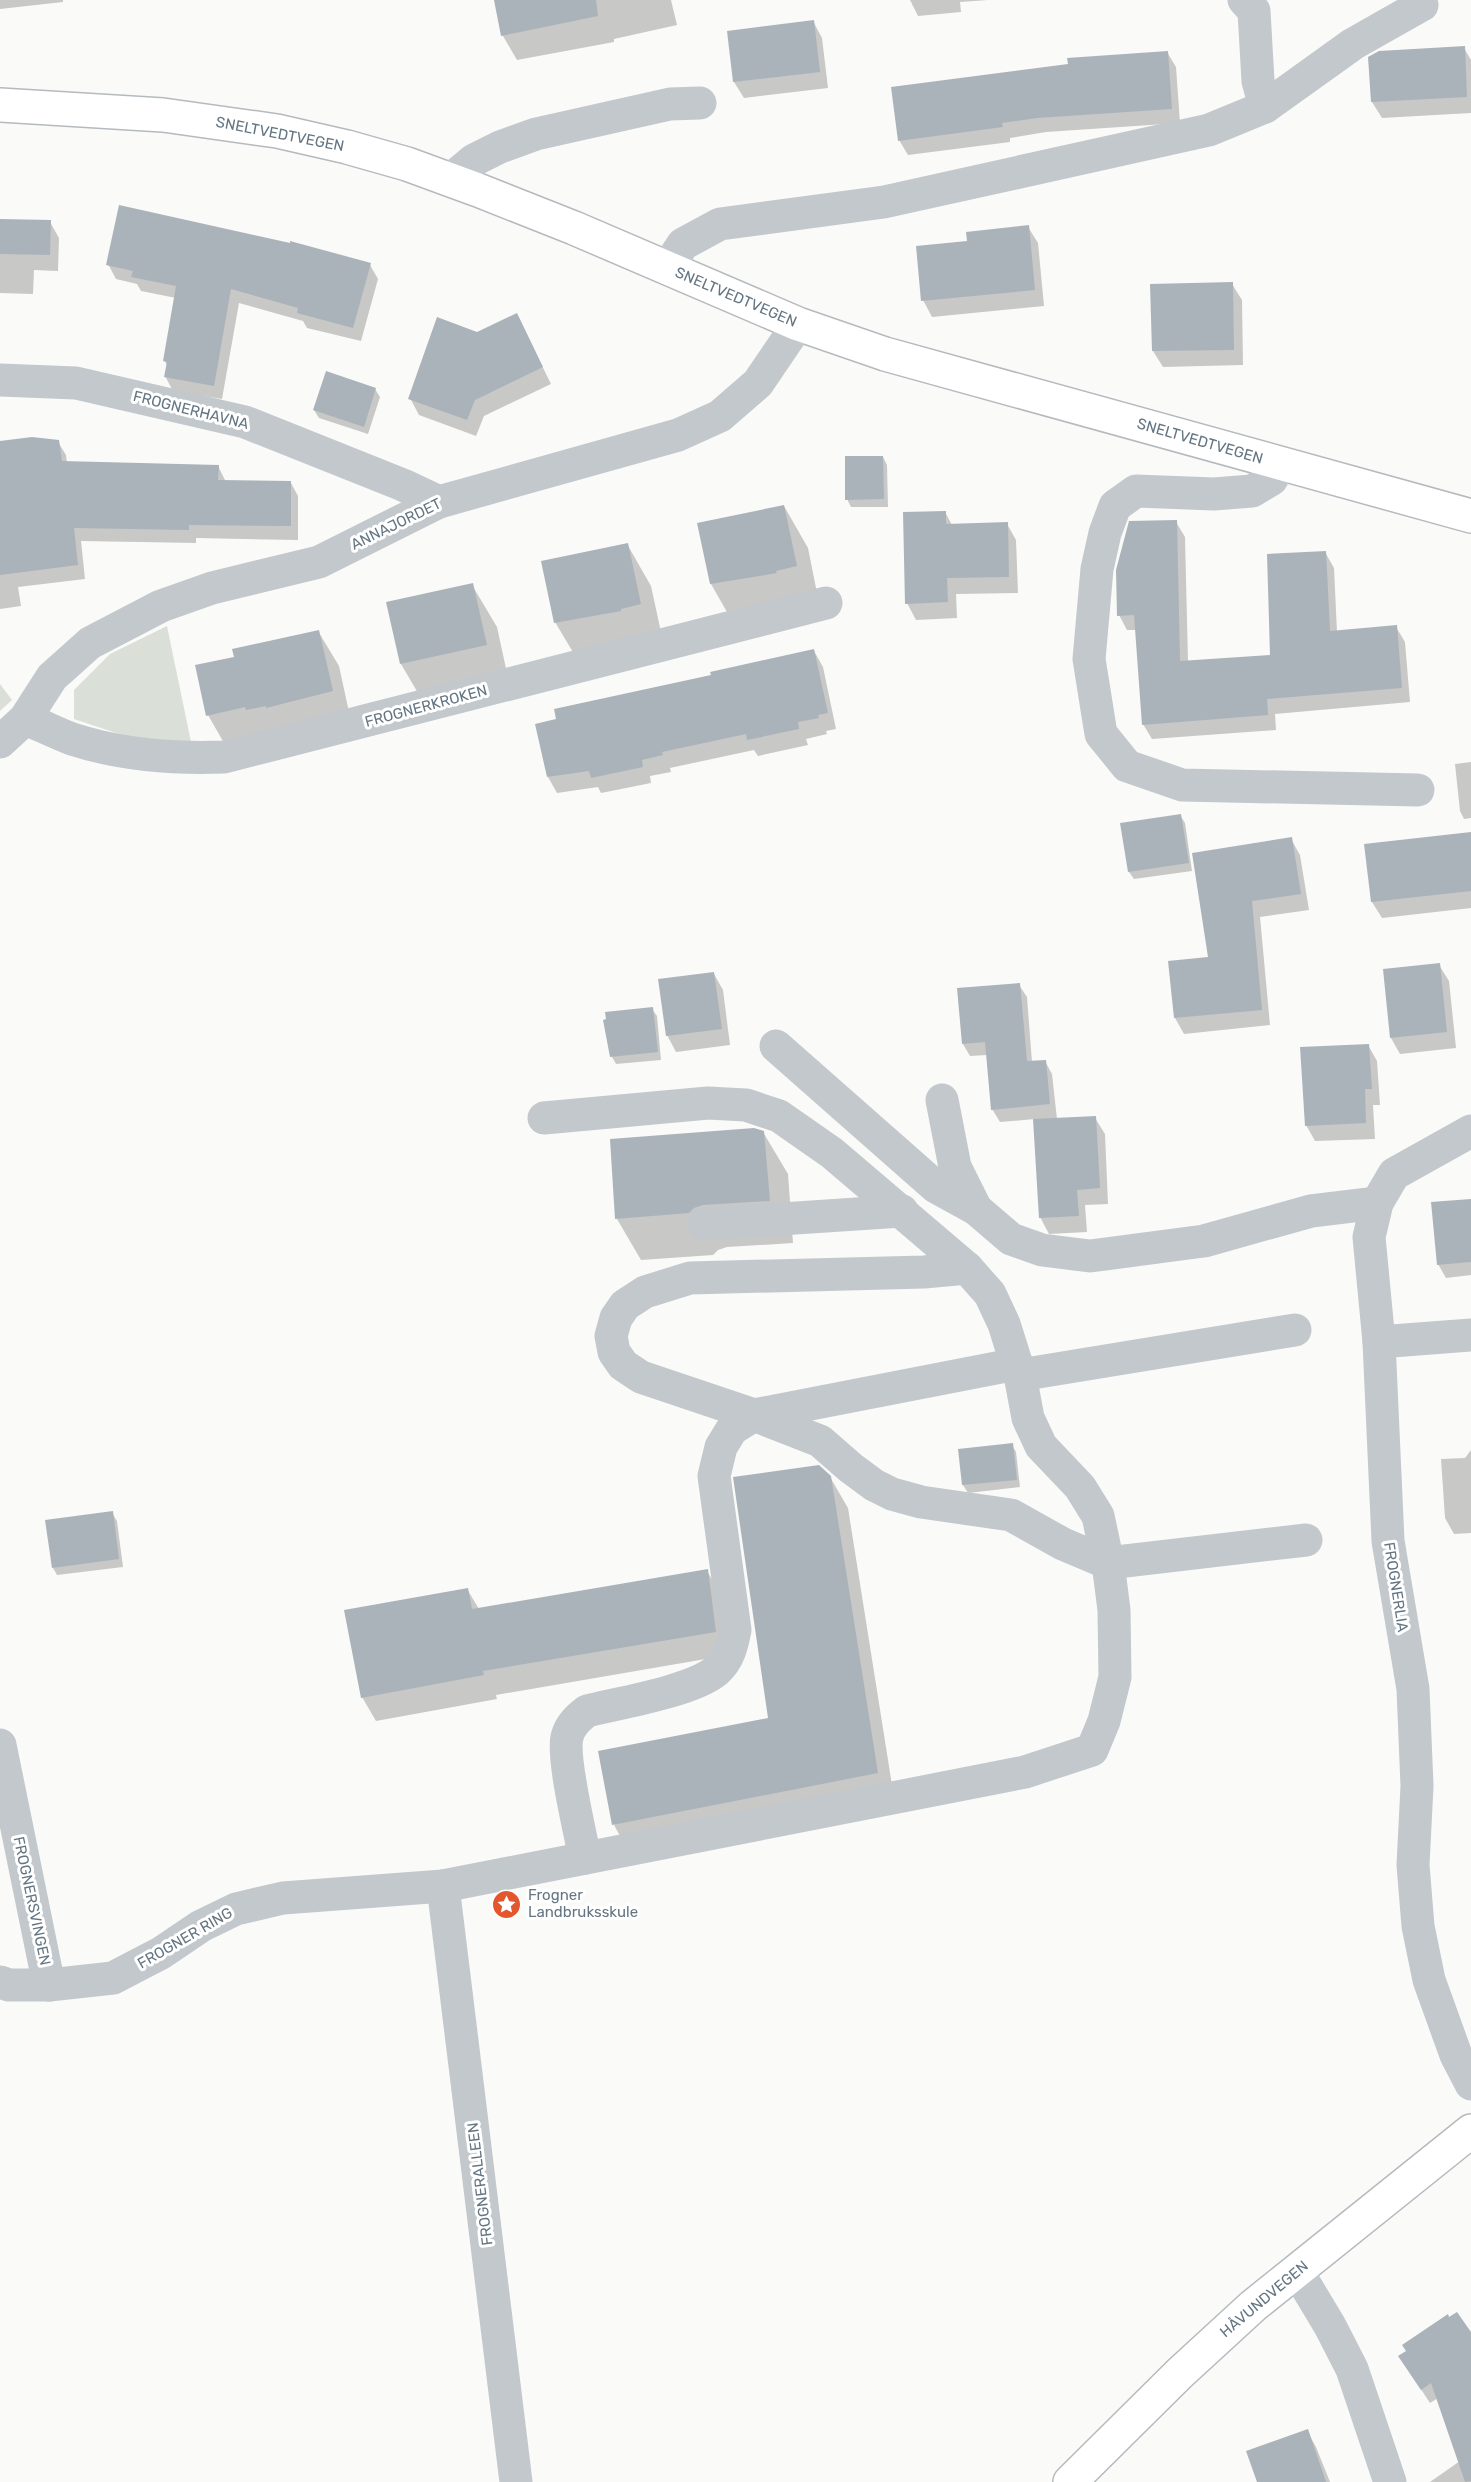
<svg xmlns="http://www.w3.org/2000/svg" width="1471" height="2482" font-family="Rubik,sans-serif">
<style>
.green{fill:#dadfd7}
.shadow{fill:#0003}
.building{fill:#aab3b9}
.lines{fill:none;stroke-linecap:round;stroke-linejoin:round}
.major-casing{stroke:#b5babe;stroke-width:36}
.minor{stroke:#c3c8cc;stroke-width:33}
.major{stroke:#fff;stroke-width:33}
.labels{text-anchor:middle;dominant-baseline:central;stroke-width:6;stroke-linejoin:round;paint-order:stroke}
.street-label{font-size:15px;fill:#657683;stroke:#fff}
.poi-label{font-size:15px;fill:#657683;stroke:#fff;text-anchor:start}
</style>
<rect width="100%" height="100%" fill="#fafaf8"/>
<!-- green -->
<g class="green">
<path d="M167 626 191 742 140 741 74 719V690L110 654Z"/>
<path d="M0 684 12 700 0 711Z"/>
</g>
<!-- shadow -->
<g class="shadow">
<path d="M0 0H63V2L0 9Z"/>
<path d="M495 0H671L677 25 614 39V42L517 60 503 36Z"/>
<path d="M910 0H988L960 2 961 12 918 16Z"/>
<path d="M813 21 822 38 828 88 744 98 734 82 728 32Z"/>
<path d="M1464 48 1471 60V113L1382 118 1372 102 1370 58Z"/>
<path d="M1167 52 1176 67 1180 123 1046 132 1010 138V142L908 155 899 140Z"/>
<path d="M0 221 50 222 59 238 58 271 34 270 33 294 0 293Z"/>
<path d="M1028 227 1038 243 1044 306 932 317 923 300 968 242Z"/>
<path d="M108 264 370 265 378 279 361 341 307 328 303 321 239 303 222 399 173 391 165 376 167 366 165 361 176 298 141 291 137 284 116 279Z"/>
<path d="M1232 284 1242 300 1243 365 1163 367 1153 351Z"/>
<path d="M525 331 551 384 484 416 476 436 419 415 410 398 477 333Z"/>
<path d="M375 389 380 397 368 434 319 418 314 410Z"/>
<path d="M0 442H58L66 455 67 463 218 466 226 482 291 483 298 496V540L196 538V543L81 541 85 579 18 587 21 606 0 609Z"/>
<path d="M883 457 887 465 888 507H851L847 499Z"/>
<path d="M784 506 808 548 820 608 735 626 711 584 699 524Z"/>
<path d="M945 512 952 525 1007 524 1016 540 1018 593 956 594 957 618 916 620 907 603Z"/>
<path d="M1176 522 1185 537 1188 662 1272 656 1325 552 1334 568 1337 632 1396 627 1405 642 1410 702 1275 714 1276 730 1152 739 1143 724 1137 630H1127L1119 615Z"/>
<path d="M627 544 651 586 664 646 580 664 555 622Z"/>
<path d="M472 585 497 627 510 687 425 705 401 664Z"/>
<path d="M318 631 339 666 352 726 228 750 208 715 236 658Z"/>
<path d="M814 651 823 667 836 729 826 731 827 734 806 739 808 745 758 756 754 750 670 768 671 772 650 776 651 783 601 793 598 787 557 793 548 777 713 676Z"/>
<path d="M1471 762V818L1464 819 1460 811 1455 764Z"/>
<path d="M1180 815 1185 823 1192 871 1134 879 1129 872Z"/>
<path d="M1471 834V908L1382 918 1372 902 1366 845Z"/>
<path d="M1291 839 1300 855 1309 910 1260 917 1270 1025 1184 1034 1175 1018 1210 958Z"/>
<path d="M1439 965 1449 981 1456 1048 1400 1054 1391 1038 1385 970Z"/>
<path d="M714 974 723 990 730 1045 676 1052 667 1035Z"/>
<path d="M1019 985 1027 997 1032 1062 1045 1061 1052 1074 1057 1119 1095 1118 1105 1134 1108 1204 1085 1205 1087 1232 1049 1234 1040 1217 1035 1119 1000 1122 992 1109 987 1055 970 1056 963 1044Z"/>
<path d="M652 1009 657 1016 661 1060 616 1064 612 1057Z"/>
<path d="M1368 1045 1377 1061 1380 1105H1373L1375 1139 1315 1141 1306 1125Z"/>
<path d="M763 1132 788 1174 793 1243 727 1247 718 1250 713 1255 641 1260 617 1219Z"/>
<path d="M1471 1200V1275L1446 1278 1438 1264Z"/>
<path d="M1012 1445 1016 1452 1020 1487 968 1493 963 1485 960 1450Z"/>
<path d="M1471 1450V1533L1454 1534 1445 1518 1441 1459 1465 1458Z"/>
<path d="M830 1477 848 1508 895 1804 631 1856 614 1825 770 1719Z"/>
<path d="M112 1513 117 1521 123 1567 57 1575 53 1568Z"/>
<path d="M707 1571 721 1595 729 1655 496 1695 497 1699 376 1721 362 1697 467 1589 479 1609Z"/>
<path d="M1471 2335V2482H1430L1460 2461 1438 2398 1430 2403 1409 2371Z"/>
<path d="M1307 2431 1316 2447 1330 2482H1259Z"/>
</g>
<!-- building -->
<g class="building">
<path d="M494 0H596L598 16 501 36Z"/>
<path d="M814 20 820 72 733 82 727 31Z"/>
<path d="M1465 46 1467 97 1371 102 1368 57 1379 51Z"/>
<path d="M1168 51 1172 109 1037 118 1002 123 1003 127 898 141 891 87 1068 64 1067 58Z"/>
<path d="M119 205 290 243V241L371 263 353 328 297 313 298 308 231 289 214 386 164 377 167 362 163 361 176 286 131 277 133 271 106 265Z"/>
<path d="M0 219 51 220 50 255 0 254Z"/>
<path d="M1029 225 1035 290 921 301 916 246 967 241 966 232Z"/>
<path d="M1233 282 1234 350 1152 351 1150 284Z"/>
<path d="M517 313 543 367 475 400 467 420 408 399 437 317 477 332Z"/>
<path d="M326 371 376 388 364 427 313 410Z"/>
<path d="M32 437 59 440 62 461 219 465 218 480 291 481V526L189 525V530L74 528 78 565 0 575V441Z"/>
<path d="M845 456H883L884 499 845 500Z"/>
<path d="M784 505 797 566 776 571 777 573 710 584 697 523Z"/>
<path d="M946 511V524L1008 522 1009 577 947 578 948 602 905 604 903 512Z"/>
<path d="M1177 520 1180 661 1270 655 1267 554 1326 551 1330 631 1397 625 1402 688 1267 699 1268 715 1142 725 1134 615 1117 616 1116 570 1129 521Z"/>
<path d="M628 543 641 604 621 609V611L554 623 541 561Z"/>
<path d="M473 583 487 645 400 664 386 602Z"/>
<path d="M319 630 333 691 266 708V706L246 710 245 707 206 716 195 665 234 657 232 649Z"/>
<path d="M814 649 828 713 818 715 819 718 798 722 799 729 747 740 746 734 662 752 663 755 642 760 643 767 591 778 589 771 547 777 535 724 556 719 554 709 711 675 710 672Z"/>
<path d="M1181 814 1189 863 1128 872 1120 823Z"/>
<path d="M1471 832V891L1371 902 1364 844Z"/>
<path d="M1292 837 1301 894 1252 901 1262 1010 1174 1018 1168 961 1208 957 1192 853Z"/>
<path d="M1440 963 1447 1032 1390 1038 1383 969Z"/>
<path d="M714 972 722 1029 666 1036 658 979Z"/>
<path d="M1020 983 1027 1061 1046 1060 1050 1104 991 1110 985 1042 962 1044 957 988Z"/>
<path d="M653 1007 658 1052 610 1057 603 1020 606 1019 605 1012Z"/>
<path d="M1369 1044 1372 1089H1365L1366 1123 1305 1126 1300 1047Z"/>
<path d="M1096 1116 1100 1188 1077 1190 1079 1216 1039 1218 1033 1119Z"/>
<path d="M754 1128 764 1131 770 1201 703 1205 694 1208 689 1213 615 1219 610 1139Z"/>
<path d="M1471 1199V1262L1437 1265 1431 1202Z"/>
<path d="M1013 1443 1017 1480 962 1485 958 1449Z"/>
<path d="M819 1465 831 1476 878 1773 612 1825 598 1751 768 1718 733 1477Z"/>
<path d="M113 1511 119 1559 52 1568 45 1520Z"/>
<path d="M708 1569 716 1632 483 1671 484 1675 361 1698 344 1610 468 1588 472 1609Z"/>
<path d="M1457 2312 1471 2332V2481L1465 2482 1431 2383 1421 2390 1398 2356 1406 2351 1402 2345 1448 2314 1449 2317Z"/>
<path d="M1308 2429 1326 2482H1257L1246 2451Z"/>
</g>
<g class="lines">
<defs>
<g id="major">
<path d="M0 105 163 115 277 131 347 147 407 164 478 190 574 228 798 324 885 354 1471 516"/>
<path d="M1070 2482 1180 2373 1253 2306 1471 2131"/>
</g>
</defs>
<!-- major casing -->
<use href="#major" class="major-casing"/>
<!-- minor -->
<g class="minor">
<path d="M1244 0 1254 11 1258 81 1265 107"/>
<path d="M450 180 474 160 500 147 536 134 670 104 700 103"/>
<path d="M667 268 683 244 720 224 884 202 1209 130 1265 107 1353 44 1422 5"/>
<path d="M0 380 76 383 245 422 403 485 439 502"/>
<path d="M1279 463 1272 479 1252 491 1214 494 1136 491 1115 506 1105 533 1097 569 1089 659 1101 734 1127 766 1182 785 1418 790"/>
<path d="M25 719C41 725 56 733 72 739 121 755 173 759 224 757L826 603"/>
<path d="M0 742 25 719 52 677 90 643 161 606 212 588 319 562 439 502 678 435 720 416 758 383 798 324"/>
<path d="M776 1046 936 1187 976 1209"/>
<path d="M942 1100 955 1167 976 1209 1011 1239 1042 1250 1090 1256 1204 1241 1311 1211 1377 1203"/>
<path d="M1471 1131 1394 1174 1377 1203 1369 1237 1379 1342 1388 1541 1413 1689 1417 1786 1413 1865 1418 1926 1429 1980 1456 2055 1471 2084"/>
<path d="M704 1224 902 1211"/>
<path d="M967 1268 924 1272 690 1278 645 1292 625 1305 616 1318 611 1336 614 1352 623 1365 641 1377 754 1415 820 1441 851 1468 874 1485 892 1494 921 1502 1011 1515 1063 1544 1108 1563 1306 1540"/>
<path d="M1379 1342 1471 1335"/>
<path d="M1020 1375 1295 1330"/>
<path d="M0 1745 49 1985"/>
<path d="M585 1858C580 1832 562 1758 567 1737 570 1725 578 1718 587 1711 619 1703 692 1691 716 1671 729 1660 732 1645 735 1630L714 1476 721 1447 732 1429 754 1415 1017 1364"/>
<path d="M443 1886 516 2482"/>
<path d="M0 1982 9 1985H49L113 1978 161 1953 201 1926 236 1909 283 1898 443 1886 1025 1772 1092 1750 1104 1721 1115 1677 1114 1610 1108 1563 1098 1516 1080 1487 1041 1446 1028 1418 1020 1375 1004 1324 990 1294 967 1268 832 1153 779 1116 746 1105 708 1103 544 1118"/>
<path d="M1297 2271 1330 2326 1352 2369 1390 2482"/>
</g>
<!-- major -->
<use href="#major" class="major"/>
</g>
<!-- icons -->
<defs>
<symbol id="sight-disc" viewBox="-11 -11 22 22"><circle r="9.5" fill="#e4572e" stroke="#fff"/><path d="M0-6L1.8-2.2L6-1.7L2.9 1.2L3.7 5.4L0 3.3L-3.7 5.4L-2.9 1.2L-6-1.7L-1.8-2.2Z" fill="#fff"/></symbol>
</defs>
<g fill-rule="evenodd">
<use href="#sight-disc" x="490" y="1888" width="33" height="33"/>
</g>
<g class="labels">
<!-- street labels -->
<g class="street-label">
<text transform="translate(280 134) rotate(11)">SNELTVEDTVEGEN</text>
<text transform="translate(736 297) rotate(23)">SNELTVEDTVEGEN</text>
<text transform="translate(191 410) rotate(14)">FROGNERHAVNA</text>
<text transform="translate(1200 441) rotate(16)">SNELTVEDTVEGEN</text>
<text transform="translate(396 524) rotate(-26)">ANNAJORDET</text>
<text transform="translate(426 706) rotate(-15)">FROGNERKROKEN</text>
<text transform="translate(1396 1587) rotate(81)">FROGNERLIA</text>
<text transform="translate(32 1901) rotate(78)">FROGNERSVINGEN</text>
<text transform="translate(185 1938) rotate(-30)">FROGNER RING</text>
<text transform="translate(480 2184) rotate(-97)">FROGNERALLEEN</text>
<text transform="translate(1264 2299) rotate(-40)">HÅVUNDVEGEN</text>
</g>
<!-- poi labels -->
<g class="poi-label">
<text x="528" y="1895">Frogner<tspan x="528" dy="17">Landbruksskule</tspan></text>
</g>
</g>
</svg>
